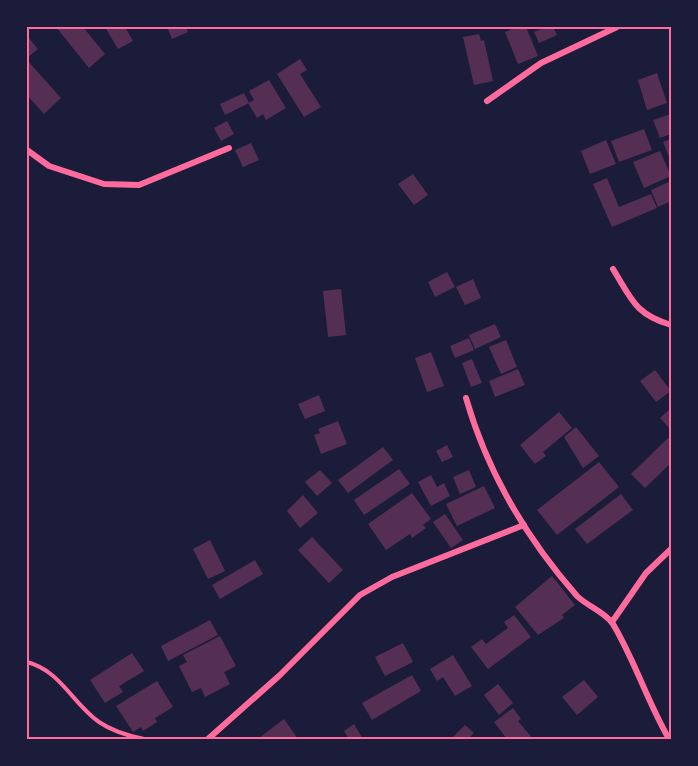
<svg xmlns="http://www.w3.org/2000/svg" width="698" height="766" font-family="'DejaVu Sans',sans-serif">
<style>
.building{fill:#542f53}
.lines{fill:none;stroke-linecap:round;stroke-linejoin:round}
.service{stroke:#ff6b9d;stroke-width:4}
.minor{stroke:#ff6b9d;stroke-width:6}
.neatline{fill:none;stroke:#ff6b9d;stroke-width:2}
</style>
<rect width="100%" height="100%" fill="#1b1b3a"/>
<!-- building -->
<g class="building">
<path d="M56 27H83L105 54 89 68Z"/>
<path d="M105 27H125L133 41 118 49Z"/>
<path d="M167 27H186L188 32 172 39Z"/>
<path d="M517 27H526L538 56 518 64 505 32Z"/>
<path d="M546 27H553L557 35 539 43 534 32Z"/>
<path d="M479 34 481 41 484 40 493 81 474 85 463 37Z"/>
<path d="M27 36 38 49 27 58Z"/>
<path d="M300 59 307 70 300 74 321 107 304 117 277 74Z"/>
<path d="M27 60 61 98 44 114 27 95Z"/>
<path d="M657 73 667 103 647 110 638 80Z"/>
<path d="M269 80 286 108 266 120 263 114 257 118 248 103 254 100 249 91Z"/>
<path d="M244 93 249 103 225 115 220 104Z"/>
<path d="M671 114V134L660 138 653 120Z"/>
<path d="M227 121 234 134 221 141 214 128Z"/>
<path d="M644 129 652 150 619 162 611 141Z"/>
<path d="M671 139V162L663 142Z"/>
<path d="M606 140 616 164 590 174 581 151Z"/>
<path d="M251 143 259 160 243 167 235 150Z"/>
<path d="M660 151 671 176 644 188 633 162Z"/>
<path d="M413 174 428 195 414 205 398 184Z"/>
<path d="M607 178 619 207 651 194 657 208 612 227 593 184Z"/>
<path d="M671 181V201L658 207 651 190Z"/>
<path d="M447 272 455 287 435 297 428 282Z"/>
<path d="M473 279 481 298 465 305 456 287Z"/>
<path d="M341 289 346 335 328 337 323 291Z"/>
<path d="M495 324 501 337 475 349 469 335Z"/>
<path d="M469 338 474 350 455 358 450 346Z"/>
<path d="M506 340 517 367 501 374 489 347Z"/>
<path d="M431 352 444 386 427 392 415 358Z"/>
<path d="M472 359 482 383 471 387 462 363Z"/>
<path d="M518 369 525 385 495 397 489 381Z"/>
<path d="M655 370 671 391 656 402 640 381Z"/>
<path d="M319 395 325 411 305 419 298 404Z"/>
<path d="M671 408V430L660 418Z"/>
<path d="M559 412 572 428 543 452 546 456 535 464 520 445Z"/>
<path d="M338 421 347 444 321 454 314 435 320 433 318 429Z"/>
<path d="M576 427 599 456 583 468 564 437Z"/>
<path d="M668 438 671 440V463L645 488 631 474Z"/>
<path d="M447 445 453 457 442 462 436 451Z"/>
<path d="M383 447 393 460 348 493 338 480Z"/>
<path d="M599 462 619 487 557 535 537 510Z"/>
<path d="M399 469 410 484 364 515 354 500Z"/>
<path d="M320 470 332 483 317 496 305 482Z"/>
<path d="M469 470 476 487 460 494 453 477Z"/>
<path d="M431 475 437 487 444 483 450 496 431 506 418 482Z"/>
<path d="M484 486 495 508 457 526 446 504Z"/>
<path d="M412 493 431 519 423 525 426 528 412 538 410 534 386 550 368 524Z"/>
<path d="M621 494 633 510 587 544 575 529Z"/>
<path d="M303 495 318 513 300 528 287 511Z"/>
<path d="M445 514 463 540 451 548 433 522Z"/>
<path d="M312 537 343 570 329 583 298 550Z"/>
<path d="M210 540 225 571 208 579 193 549Z"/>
<path d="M255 560 263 574 220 599 212 585Z"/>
<path d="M552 576 575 605 562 615 564 618 538 635 515 607Z"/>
<path d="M514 615 531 637 488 669 471 647 482 639 486 644 508 628 504 622Z"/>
<path d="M210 620 218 635 168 661 161 646Z"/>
<path d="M220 636 236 666 224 672 230 684 205 697 201 688 192 692 179 666 187 662 183 655Z"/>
<path d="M403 643 413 662 385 676 375 657Z"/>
<path d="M132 653 144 671 119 686 123 692 105 703 90 680Z"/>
<path d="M453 655 472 686 455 696 443 677 437 681 430 669Z"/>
<path d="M412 675 421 691 372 720 362 703Z"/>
<path d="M584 680 598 697 577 715 562 697Z"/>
<path d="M157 681 173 707 155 718 157 722 143 731 141 727 133 732 116 706Z"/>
<path d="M498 684 513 703 499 715 484 695Z"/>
<path d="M513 708 521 719 518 721 533 739H507L494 722Z"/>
<path d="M284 719 298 739H260L259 738Z"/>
<path d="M354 724 363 739H349L344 731Z"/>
<path d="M465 725 474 733 468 739H451Z"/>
</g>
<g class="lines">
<!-- service -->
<path class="service" d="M27 662C61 671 72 703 99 722 112 731 129 736 144 739"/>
<!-- minor -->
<g class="minor">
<path d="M487 101 541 63 617 27"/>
<path d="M27 150 49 166 104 184 139 185 229 148"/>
<path d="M613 269C632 300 635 314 671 325"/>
<path d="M466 398C487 471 527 539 577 596 587 606 605 612 613 624 635 661 648 703 669 739"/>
<path d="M612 622 646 573 671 549"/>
<path d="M208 739 280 675 360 595 392 577 524 525"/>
</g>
</g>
<!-- border -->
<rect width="698" height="766" fill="none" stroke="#1b1b3a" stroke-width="57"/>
<rect x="28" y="28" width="642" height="710" class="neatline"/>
</svg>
